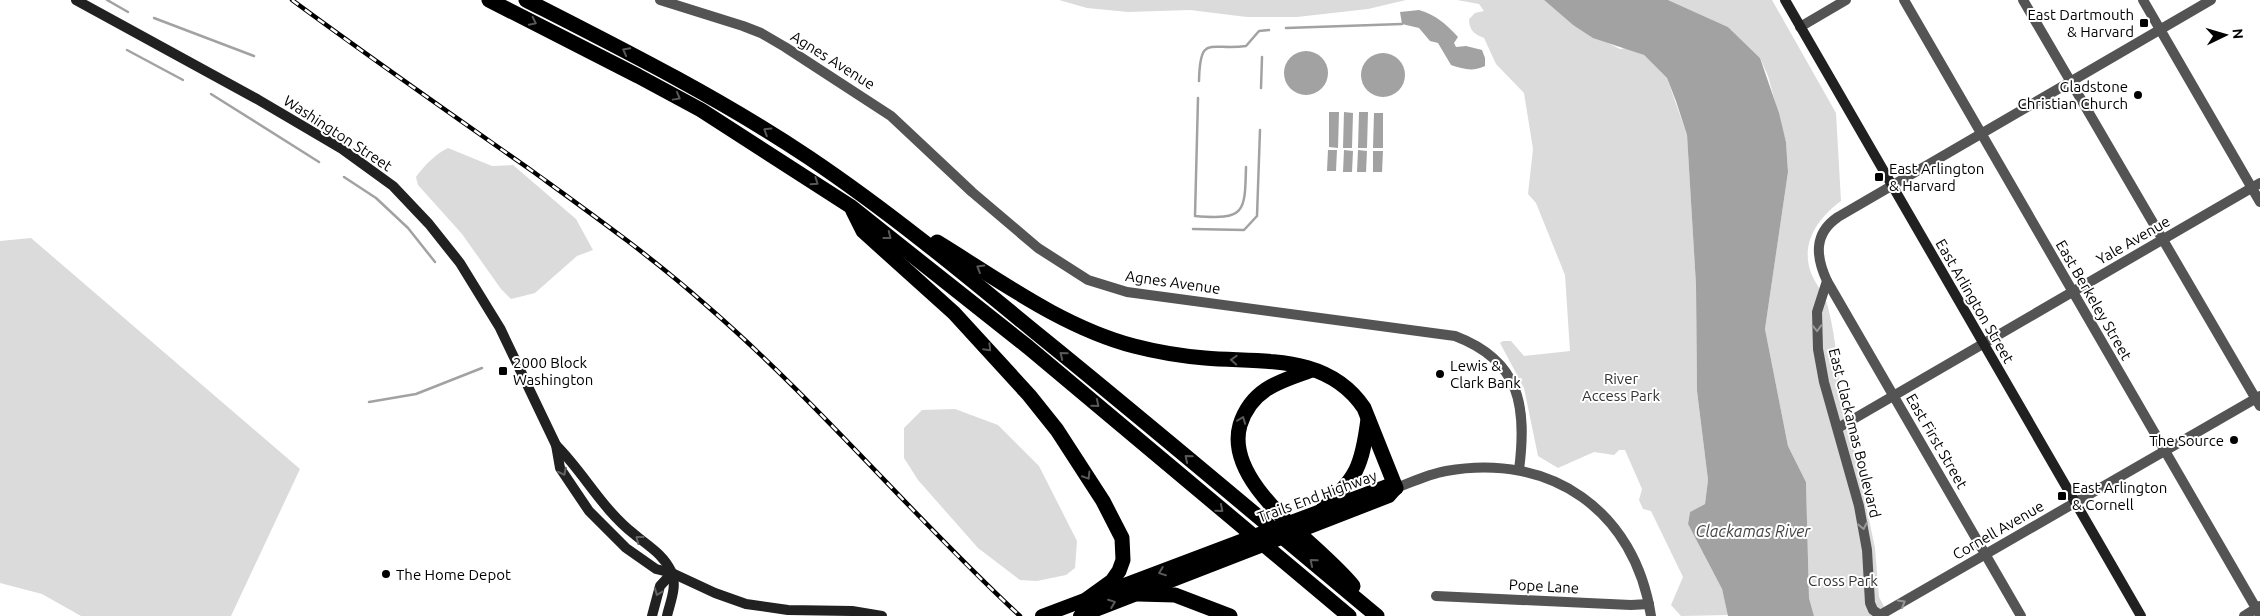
<svg xmlns="http://www.w3.org/2000/svg" width="2260" height="616" font-family="Ubuntu,sans-serif">
<style>
.green{fill:#dbdbdb}
.water{fill:#a2a2a2}
.lines{fill:none;stroke-linecap:round;stroke-linejoin:round}
.stream{stroke:#a2a2a2;stroke-width:2.5}
.minor{stroke:#545454;stroke-width:10}
.tertiary{stroke:#545454;stroke-width:10}
.secondary{stroke:#212121;stroke-width:10}
.trunk{stroke:#000;stroke-width:14}
.motorway{stroke:#000;stroke-width:15}
.rail-casing{stroke:#000;stroke-width:4.5}
.rail{stroke:#fff;stroke-width:2.5;stroke-dasharray:8;stroke-linecap:butt}
.oneway{stroke:#595959}
.oneway2{stroke:#989898}
.oneway3{stroke:#646464}
.poi-dot{fill:#000;stroke:#fff;stroke-width:2}
.labels{text-anchor:middle;dominant-baseline:central;stroke-width:4;stroke-linejoin:round;paint-order:stroke}
.poi-label{font-size:15px;fill:#000;stroke:#fff;text-anchor:start}
.street-label{font-size:15px;fill:#000;stroke:#fff}
.park-label{font-size:15px;fill:#323232;stroke:#fff}
.water-label{font-size:16px;font-style:italic;fill:#434343;stroke:#fff}
</style>
<rect width="100%" height="100%" fill="#fff"/>
<!-- green -->
<g class="green">
<path d="M1059 0H1406L1368 9 1297 17H1247L1190 10 1128 12 1087 8Z"/>
<path d="M1457 0H1544L1573 25 1620 49 1626 48 1644 55 1667 78 1687 135 1696 285 1697 391 1708 480 1705 504 1690 512 1688 524 1722 589 1728 615 1681 616 1671 605 1683 577 1651 511 1643 509 1639 500 1642 489 1625 450H1619L1614 455 1594 452 1558 468 1538 456 1524 388 1500 343 1503 341H1511L1524 356 1570 351 1565 275 1536 203 1528 194 1533 149 1524 93 1496 64 1484 38C1474 34 1469 30 1469 19L1475 13 1484 11 1479 4Z"/>
<path d="M1668 0H1772L1836 113 1841 201C1818 218 1800 243 1811 273 1816 285 1825 295 1828 307 1837 343 1839 381 1844 417L1850 429 1875 548 1879 597 1889 616H1814L1809 598 1806 482 1788 446 1765 329 1788 172 1786 142 1768 76 1760 58 1728 27Z"/>
<path d="M448 148 492 166 513 165 576 219 593 250 577 256 535 293 511 299 501 289 462 234 418 185 416 177C424 166 435 154 448 148Z"/>
<path d="M31 238 300 469 231 616H81L42 594 0 583V241Z"/>
<path d="M955 409 998 425 1039 466 1077 541 1075 568 1066 575 1037 581 1020 580 978 548 918 480 904 458V428L922 410Z"/>
</g>
<!-- water -->
<g class="water">
<path d="M1544 0H1668L1728 27 1760 58 1779 113 1786 142 1788 172 1765 329 1788 446 1806 482 1809 598 1814 616H1728L1722 589 1688 524 1690 512 1705 504 1708 480 1697 391 1696 285 1687 135 1676 101 1667 78 1644 55 1593 38 1573 25Z"/>
<path d="M1419 10C1436 15 1446 24 1458 37L1454 43 1456 47 1466 46 1482 50 1485 58V66C1473 72 1463 69 1451 65L1438 43 1430 41 1419 28 1402 24 1400 12Z"/>
<circle cx="1306" cy="73" r="22"/>
<circle cx="1383" cy="75" r="22"/>
<path d="M1329 112H1339L1338 148 1329 147Z"/>
<path d="M1344 112 1353 113 1352 148H1343Z"/>
<path d="M1359 112H1368L1367 148H1358Z"/>
<path d="M1374 113H1383V148H1373Z"/>
<path d="M1328 150H1337L1336 171H1327Z"/>
<path d="M1344 150 1353 151 1352 172H1343Z"/>
<path d="M1358 150 1367 151 1366 172H1357Z"/>
<path d="M1373 151H1383L1382 172H1373Z"/>
</g>
<g class="lines">
<!-- stream -->
<g class="stream">
<path d="M107 0 128 12"/>
<path d="M154 18 254 56"/>
<path d="M1286 28 1402 24"/>
<path d="M127 50 183 80"/>
<path d="M1199 81C1200 33 1210 51 1246 46L1259 31 1269 30"/>
<path d="M1261 88 1262 57"/>
<path d="M211 94 319 162"/>
<path d="M1198 98 1195 216C1245 220 1245 213 1246 167"/>
<path d="M344 177 376 198 408 228 435 262"/>
<path d="M1193 229 1244 230 1257 216 1260 130"/>
<path d="M369 402 416 394 482 368"/>
</g>
<!-- minor -->
<g class="minor">
<path d="M660 0 743 26 761 33 785 47 891 116 972 192 1038 248 1088 280 1127 292 1455 336C1521 361 1527 407 1519 470"/>
<path d="M1904 0 2260 615"/>
<path d="M2023 0 2260 406"/>
<path d="M1800 27 1846 0"/>
<path d="M1827 281 1817 312 1818 349 1824 382 1859 506 1867 550 1870 603 1873 610 1880 615 2260 396"/>
<path d="M1838 428 2260 183"/>
<path d="M1396 488C1412 482 1429 474 1446 471 1551 452 1635 511 1651 616"/>
<path d="M1436 596 1631 605 1649 604"/>
<path d="M2021 616 1827 281C1816 257 1813 234 1838 217L2211 0"/>
<path d="M2244 616 2260 606"/>
</g>
<!-- tertiary -->
<path class="tertiary" d="M2143 0 2260 202"/>
<!-- secondary -->
<g class="secondary">
<path d="M76 0 257 99 342 149 393 186 429 224 460 263 500 328 556 445 560 468 589 511 626 548 656 569 672 573 715 593 746 604 788 610 852 611 882 616"/>
<path d="M1785 0 2141 616"/>
<path d="M556 445C584 473 602 509 634 534 648 546 663 554 671 571 678 586 670 602 667 616"/>
<path d="M652 616 660 586 672 573"/>
</g>
<!-- trunk -->
<path class="trunk" d="M1042 616 1387 486 1396 488 1389 496 1080 616"/>
<!-- motorway -->
<g class="motorway">
<path d="M489 0 638 76 701 110 850 206 1028 347 1349 616"/>
<path d="M526 0C622 49 718 97 808 157 887 210 961 271 1035 332 1150 425 1263 521 1377 616"/>
<path d="M853 211 863 231 954 313 1029 395 1057 430 1103 501 1122 538 1123 560 1119 571 1112 581 1087 599"/>
<path d="M937 242C999 280 1062 327 1134 346 1157 352 1181 356 1205 358 1262 363 1327 353 1364 408L1396 488"/>
<path d="M1312 370C1280 381 1251 389 1240 425 1223 485 1320 544 1353 586"/>
<path d="M1322 510C1357 478 1362 466 1368 419"/>
<path d="M1138 594 1175 595 1230 616"/>
</g>
<defs>
<path id="rail" d="M292 0C372 59 454 116 535 173 593 215 652 257 706 305 818 402 912 516 1020 616"/>
</defs>
<!-- rail casing -->
<use href="#rail" class="rail-casing"/>
<!-- rail -->
<use href="#rail" class="rail"/>
</g>
<!-- one-way arrows -->
<defs><path id="oneway-chevron" d="M-2-3.5L2.5 0L-2 3.5" fill="none" stroke-width="1.6" stroke-linecap="round" stroke-linejoin="round" transform="scale(1.25)"/></defs>
<g class="oneway">
<use href="#oneway-chevron" transform="translate(533 22) rotate(26)"/>
<use href="#oneway-chevron" transform="translate(626 51) rotate(-152)"/>
<use href="#oneway-chevron" transform="translate(677 97) rotate(29)"/>
<use href="#oneway-chevron" transform="translate(767 131) rotate(-148)"/>
<use href="#oneway-chevron" transform="translate(815 182) rotate(34)"/>
<use href="#oneway-chevron" transform="translate(888 236) rotate(38)"/>
<use href="#oneway-chevron" transform="translate(980 268) rotate(-149)"/>
<use href="#oneway-chevron" transform="translate(988 348) rotate(46)"/>
<use href="#oneway-chevron" transform="translate(1063 355) rotate(-141)"/>
<use href="#oneway-chevron" transform="translate(1234 360) rotate(-177)"/>
<use href="#oneway-chevron" transform="translate(1096 404) rotate(40)"/>
<use href="#oneway-chevron" transform="translate(1242 420) rotate(-69)"/>
<use href="#oneway-chevron" transform="translate(1188 458) rotate(-140)"/>
<use href="#oneway-chevron" transform="translate(1087 476) rotate(58)"/>
<use href="#oneway-chevron" transform="translate(1220 509) rotate(40)"/>
<use href="#oneway-chevron" transform="translate(1313 562) rotate(-140)"/>
<use href="#oneway-chevron" transform="translate(1162 572) rotate(159)"/>
<use href="#oneway-chevron" transform="translate(1112 603) rotate(-21)"/>
</g>
<g class="oneway2">
<use href="#oneway-chevron" transform="translate(1817 328) rotate(88)"/>
<use href="#oneway-chevron" transform="translate(1863 526) rotate(79)"/>
<use href="#oneway-chevron" transform="translate(1902 603) rotate(-30)"/>
</g>
<g class="oneway3">
<use href="#oneway-chevron" transform="translate(563 472) rotate(63)"/>
<use href="#oneway-chevron" transform="translate(639 539) rotate(-143)"/>
<use href="#oneway-chevron" transform="translate(658 592) rotate(112)"/>
</g>
<!-- markers -->
<g class="poi-dot">
<rect x="2139" y="18" width="10" height="10" rx="2.5"/>
<circle cx="2138" cy="95" r="5"/>
<rect x="1874" y="172" width="10" height="10" rx="2.5"/>
<rect x="498" y="366" width="10" height="10" rx="2.5"/>
<circle cx="1440" cy="374" r="5"/>
<circle cx="2234" cy="440" r="5"/>
<rect x="2057" y="491" width="10" height="10" rx="2.5"/>
<circle cx="386" cy="574" r="5"/>
</g>
<g class="labels">
<!-- poi labels -->
<g class="poi-label">
<text x="2134" y="14" text-anchor="end">East Dartmouth<tspan x="2134" dy="17">&amp; Harvard</tspan></text>
<text x="2128" y="86" text-anchor="end">Gladstone<tspan x="2128" dy="17">Christian Church</tspan></text>
<text x="1889" y="168">East Arlington<tspan x="1889" dy="17">&amp; Harvard</tspan></text>
<text x="513" y="362">2000 Block<tspan x="513" dy="17">Washington</tspan></text>
<text x="1450" y="365">Lewis &amp;<tspan x="1450" dy="17">Clark Bank</tspan></text>
<text x="2224" y="440" text-anchor="end">The Source</text>
<text x="2072" y="487">East Arlington<tspan x="2072" dy="17">&amp; Cornell</tspan></text>
<text x="396" y="574">The Home Depot</text>
</g>
<!-- street labels -->
<g class="street-label">
<text transform="translate(833 60) rotate(32)">Agnes Avenue</text>
<text transform="translate(338 133) rotate(33)">Washington Street</text>
<text transform="translate(2133 240) rotate(-30)">Yale Avenue</text>
<text transform="translate(1173 282) rotate(8)">Agnes Avenue</text>
<text transform="translate(2094 300) rotate(60)">East Berkeley Street</text>
<text transform="translate(1975 301) rotate(60)">East Arlington Street</text>
<text transform="translate(1855 433) rotate(76)">East Clackamas Boulevard</text>
<text transform="translate(1937 441) rotate(60)">East First Street</text>
<text transform="translate(1317 496) rotate(-20)">Trails End Highway</text>
<text transform="translate(1998 530) rotate(-30)">Cornell Avenue</text>
<text transform="translate(1544 586) rotate(3)">Pope Lane</text>
</g>
<!-- park labels -->
<g class="park-label">
<text x="1621" y="378">River<tspan x="1621" dy="17">Access Park</tspan></text>
<text x="1843" y="580">Cross Park</text>
</g>
<!-- water labels -->
<g class="water-label">
<text x="1753" y="531">Clackamas River</text>
</g>
</g>
<!-- north arrow -->
<g transform="translate(2225 35) rotate(85)" stroke="#ffffff" stroke-width="4" paint-order="stroke">
<path d="M0-4L9 19L0 12L-9 19Z" fill="#000000"/>
<text y="-8" font-size="14" font-weight="bold" text-anchor="middle" fill="#000000">N</text>
</g>
</svg>
